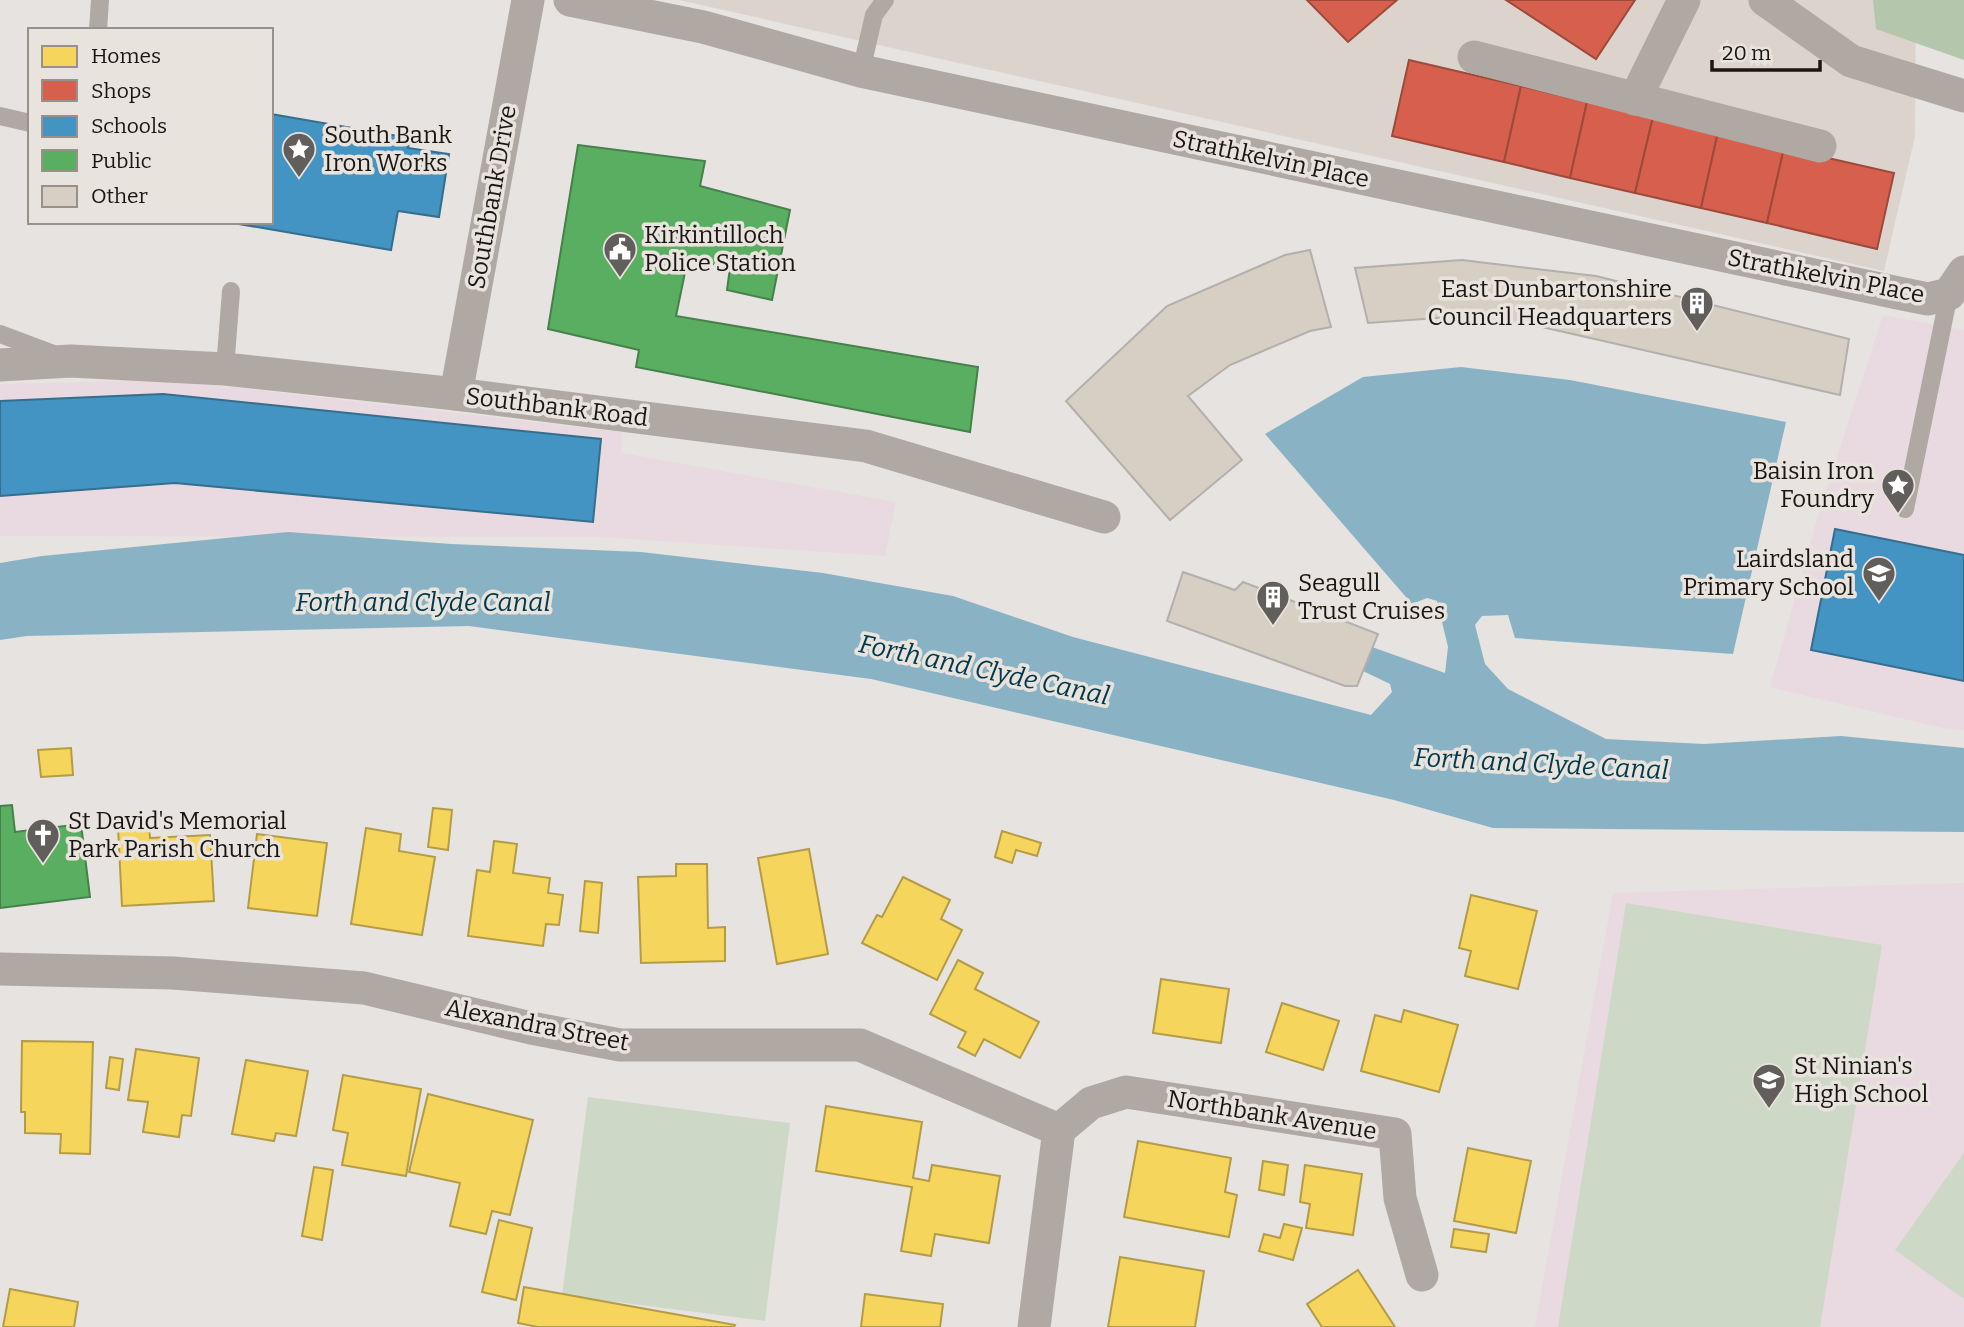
<svg xmlns="http://www.w3.org/2000/svg" width="1964" height="1327" font-family="Bitter,serif">
<style>
.built{fill:#dcd4cc}
.education{fill:#e8dae0}
.green{fill:#cdd9c6}
.forest{fill:#b4c6ac}
.water{fill:#89b3c5}
.homes{fill:#f6d55c;stroke:#b49c46;stroke-width:2}
.shops{fill:#d6604d;stroke:#9d4a3c;stroke-width:2}
.schools{fill:#4393c3;stroke:#366e8e;stroke-width:2}
.public{fill:#5aae61;stroke:#46804a;stroke-width:2}
.building{fill:#d7cec4;stroke:#b2afad;stroke-width:2}
.lines{fill:none;stroke-linecap:round;stroke-linejoin:round}
.lane{stroke:#afa8a3;stroke-width:18}
.street{stroke:#afa8a3;stroke-width:33}
.labels{text-anchor:middle;dominant-baseline:central;stroke-width:7;stroke-linejoin:round;paint-order:stroke}
.poi-label{font-size:24px;fill:#191614;stroke:#e9e3dd;text-anchor:start}
.street-label{font-size:24px;fill:#191614;stroke:#e9e3dd}
.water-label{font-size:26px;font-style:italic;fill:#00394d;stroke:#e9e3dd}
</style>
<rect width="100%" height="100%" fill="#e6e3e0"/>
<!-- built -->
<path class="built" d="M679 0H1916L1915 136 1884 271Z"/>
<!-- education -->
<g class="education">
<path d="M1883 315 1964 330V730L1947 729 1770 687 1817 519Z"/>
<path d="M170 380 621 432 622 453 896 502 885 556 600 537 0 536V384Z"/>
<path d="M1964 883V1327H1535L1613 893Z"/>
</g>
<!-- green -->
<g class="green">
<path d="M1626 903 1882 945 1820 1327H1558Z"/>
<path d="M588 1097 790 1123 765 1321 562 1295Z"/>
<path d="M1964 1153V1299L1895 1250Z"/>
</g>
<!-- forest -->
<path class="forest" d="M1873 0H1964V60L1876 29Z"/>
<!-- water -->
<path class="water" d="M1461 367 1570 380 1786 422 1733 654 1515 638 1508 615 1482 616 1475 625 1485 664 1508 689 1606 739 1704 744 1841 736 1964 748V832L1493 828 1394 800 871 679 469 626 27 636 0 640V563L42 556 288 532 451 544 641 552 823 573 953 596 1073 637 1371 715 1392 692 1390 684 1363 671 1372 647 1445 673 1448 647 1437 601 1427 598 1412 604 1265 434 1363 377Z"/>
<!-- homes -->
<g class="homes">
<path d="M71 748 73 775 41 777 38 750Z"/>
<path d="M433 808 452 810 448 850 428 847Z"/>
<path d="M149 825 150 838 210 835 214 901 122 906 118 827Z"/>
<path d="M366 828 401 834 399 851 435 857 422 935 351 924Z"/>
<path d="M1002 831 1041 843 1037 856 1016 850 1012 863 995 857Z"/>
<path d="M257 834 327 843 317 916 248 908Z"/>
<path d="M494 841 517 844 513 873 550 878 548 893 563 895 559 925 546 924 543 946 468 936 477 870 490 872Z"/>
<path d="M809 849 828 954 777 964 758 858Z"/>
<path d="M676 864H707L708 928 725 927V961L641 963 638 877 676 876Z"/>
<path d="M903 877 950 900 941 919 962 930 937 980 862 943 877 915 882 917Z"/>
<path d="M585 881 602 883 598 933 580 931Z"/>
<path d="M1471 895 1537 911 1518 989 1465 976 1471 951 1459 948Z"/>
<path d="M958 960 983 973 975 989 1039 1022 1020 1058 984 1039 975 1056 958 1047 966 1032 930 1014Z"/>
<path d="M1161 979 1229 989 1221 1043 1153 1033Z"/>
<path d="M1282 1003 1339 1021 1323 1070 1266 1052Z"/>
<path d="M1404 1010 1458 1025 1439 1092 1361 1071 1375 1015 1401 1022Z"/>
<path d="M22 1041 93 1042 90 1154 60 1153 61 1134 25 1133V1112H21Z"/>
<path d="M136 1049 199 1058 191 1116 182 1115 179 1137 143 1132 148 1102 128 1100Z"/>
<path d="M110 1057 123 1059 119 1090 106 1088Z"/>
<path d="M246 1060 308 1071 296 1136 276 1133 274 1141 232 1134Z"/>
<path d="M343 1075 421 1089 406 1176 342 1165 348 1133 333 1130Z"/>
<path d="M428 1094 533 1120 510 1215 492 1211 486 1234 450 1226 460 1183 409 1172Z"/>
<path d="M826 1106 922 1122 913 1178 929 1181 932 1165 1000 1176 989 1243 935 1234 931 1256 901 1251 912 1187 816 1171Z"/>
<path d="M1138 1141 1231 1158 1225 1192 1237 1195 1229 1237 1124 1217Z"/>
<path d="M1468 1148 1531 1161 1516 1233 1454 1221Z"/>
<path d="M1263 1161 1288 1165 1284 1195 1259 1190Z"/>
<path d="M1305 1165 1362 1174 1353 1235 1306 1228 1310 1204 1300 1202Z"/>
<path d="M314 1167 333 1170 322 1240 302 1236Z"/>
<path d="M499 1220 532 1228 516 1300 482 1292Z"/>
<path d="M1284 1224 1302 1228 1293 1260 1259 1251 1264 1234 1280 1238Z"/>
<path d="M1454 1229 1489 1234 1486 1252 1451 1247Z"/>
<path d="M1120 1257 1204 1271 1195 1327H1108Z"/>
<path d="M1358 1270 1395 1327H1322L1307 1304Z"/>
<path d="M524 1287 735 1325 734 1327H538L518 1323Z"/>
<path d="M10 1289 78 1302 74 1327H3Z"/>
<path d="M865 1294 943 1304 940 1327H861Z"/>
</g>
<!-- shops -->
<g class="shops">
<path d="M1307 0H1397L1348 42Z"/>
<path d="M1506 0H1635L1596 59Z"/>
<path d="M1409 60 1521 86 1504 162 1392 136Z"/>
<path d="M1521 86 1587 102 1570 178 1504 162Z"/>
<path d="M1587 102 1653 117 1635 193 1570 178Z"/>
<path d="M1653 117 1718 132 1701 208 1635 193Z"/>
<path d="M1718 132 1784 148 1767 223 1701 208Z"/>
<path d="M1784 148 1894 173 1877 249 1767 223Z"/>
</g>
<!-- schools -->
<g class="schools">
<path d="M271 114 410 138 408 148 449 154 439 217 398 211 391 250 227 222H271Z"/>
<path d="M163 394 601 439 593 522 175 483 0 496V401Z"/>
<path d="M1835 529 1964 555V681L1811 650Z"/>
</g>
<!-- public -->
<g class="public">
<path d="M578 145 705 161 700 186 790 210 772 300 727 290 730 268 688 258 676 316 978 367 970 432 636 367 639 350 548 329Z"/>
<path d="M12 805 15 832 81 824 90 897 0 908V806Z"/>
</g>
<!-- building -->
<g class="building">
<path d="M1310 250 1331 327 1310 331 1230 365 1188 396 1242 460 1170 520 1066 401 1167 306 1285 255Z"/>
<path d="M1462 260 1596 276 1849 339 1840 395 1542 327 1452 317 1368 323 1355 268Z"/>
<path d="M1183 572 1235 590 1243 582 1378 634 1357 686H1345L1167 621Z"/>
</g>
<g class="lines">
<!-- lane -->
<g class="lane">
<path d="M98 30 100 0"/>
<path d="M861 71 874 15 885 0"/>
<path d="M0 116 30 123"/>
<path d="M0 334 56 355"/>
<path d="M225 369 231 291"/>
<path d="M1905 509 1949 294"/>
</g>
<!-- street -->
<g class="street">
<path d="M570 0 703 27 861 71 1898 293 1928 299 1949 294 1964 272"/>
<path d="M1765 0 1851 61 1964 96"/>
<path d="M1474 57 1820 146"/>
<path d="M1635 99 1684 0"/>
<path d="M0 365 71 361 225 369 456 394 866 446 1104 517"/>
<path d="M456 394 528 0"/>
<path d="M0 969 173 973 364 988 531 1028 620 1045H860L1059 1130"/>
<path d="M1059 1130 1091 1103 1126 1092 1395 1134 1400 1198 1422 1275"/>
<path d="M1034 1327 1059 1130"/>
</g>
</g>
<!-- icons -->
<defs>
<symbol id="sight-pin" viewBox="-11 -11 22 30"><path d="M0 17L-7.5 6A9.5 9.5 0 1 1 7.5 6Z" fill="#615e5b" stroke="#e9e3dd"/><path d="M0-6L1.8-2.2L6-1.7L2.9 1.2L3.7 5.4L0 3.3L-3.7 5.4L-2.9 1.2L-6-1.7L-1.8-2.2Z" fill="#fff"/></symbol>
<symbol id="civic-pin" viewBox="-11 -11 22 30"><path d="M0 17L-7.5 6A9.5 9.5 0 1 1 7.5 6Z" fill="#615e5b" stroke="#e9e3dd"/><path d="M-.6-6.5H3V-4.5H.6V-3L4-1V1h2V6H-6V1h2V-1L-.6-3ZM-1.2 2.5V6h2.4V2.5Z" fill="#fff"/></symbol>
<symbol id="building-pin" viewBox="-11 -11 22 30"><path d="M0 17L-7.5 6A9.5 9.5 0 1 1 7.5 6Z" fill="#615e5b" stroke="#e9e3dd"/><path d="M-4-6H4V6H1V3H-1V6H-4ZM-2.5-4.3h1.7v1.8h-1.7ZM.8-4.3h1.7v1.8H.8ZM-2.5-1h1.7V.8h-1.7ZM.8-1h1.7V.8H.8Z" fill="#fff"/></symbol>
<symbol id="school-pin" viewBox="-11 -11 22 30"><path d="M0 17L-7.5 6A9.5 9.5 0 1 1 7.5 6Z" fill="#615e5b" stroke="#e9e3dd"/><path d="M0-5L7-2L0 1L-7-2ZM-4 1L0 2.5L4 1V4Q0 6-4 4Z" fill="#fff"/></symbol>
<symbol id="church-pin" viewBox="-11 -11 22 30"><path d="M0 17L-7.5 6A9.5 9.5 0 1 1 7.5 6Z" fill="#615e5b" stroke="#e9e3dd"/><path d="M-1.2-6h2.4v3.5h3.3v2.4h-3.3V6h-2.4V-.1h-3.3v-2.4h3.3Z" fill="#fff"/></symbol>
</defs>
<g fill-rule="evenodd">
<use href="#sight-pin" x="280" y="130" width="38" height="52"/>
<use href="#civic-pin" x="601" y="230" width="38" height="52"/>
<use href="#building-pin" x="1678" y="284" width="38" height="52"/>
<use href="#sight-pin" x="1879" y="466" width="38" height="52"/>
<use href="#school-pin" x="1860" y="554" width="38" height="52"/>
<use href="#building-pin" x="1254" y="578" width="38" height="52"/>
<use href="#church-pin" x="24" y="816" width="38" height="52"/>
<use href="#school-pin" x="1750" y="1061" width="38" height="52"/>
</g>
<g class="labels">
<!-- poi labels -->
<g class="poi-label">
<text x="324" y="135">South Bank<tspan x="324" dy="28">Iron Works</tspan></text>
<text x="644" y="235">Kirkintilloch<tspan x="644" dy="28">Police Station</tspan></text>
<text x="1672" y="289" text-anchor="end">East Dunbartonshire<tspan x="1672" dy="28">Council Headquarters</tspan></text>
<text x="1874" y="471" text-anchor="end">Baisin Iron<tspan x="1874" dy="28">Foundry</tspan></text>
<text x="1854" y="559" text-anchor="end">Lairdsland<tspan x="1854" dy="28">Primary School</tspan></text>
<text x="1298" y="583">Seagull<tspan x="1298" dy="28">Trust Cruises</tspan></text>
<text x="68" y="821">St David's Memorial<tspan x="68" dy="28">Park Parish Church</tspan></text>
<text x="1794" y="1066">St Ninian's<tspan x="1794" dy="28">High School</tspan></text>
</g>
<!-- street labels -->
<g class="street-label">
<text transform="translate(1271 159) rotate(12)">Strathkelvin Place</text>
<text transform="translate(492 197) rotate(-80)">Southbank Drive</text>
<text transform="translate(1826 276) rotate(11)">Strathkelvin Place</text>
<text transform="translate(557 407) rotate(7)">Southbank Road</text>
<text transform="translate(537 1025) rotate(11)">Alexandra Street</text>
<text transform="translate(1272 1115) rotate(9)">Northbank Avenue</text>
</g>
<!-- water labels -->
<g class="water-label">
<text x="423" y="602">Forth and Clyde Canal</text>
<text transform="translate(984 670) rotate(12)">Forth and Clyde Canal</text>
<text transform="translate(1541 764) rotate(3)">Forth and Clyde Canal</text>
</g>
</g>
<!-- legend -->
<rect x="28" y="28" width="245" height="196" fill="#e9e3dd" stroke="#96918d" stroke-width="2"/>
<rect x="42" y="46" width="35" height="21" fill="#f6d55c" stroke="#96918d" stroke-width="2"/>
<text x="91" y="63" font-size="21" fill="#191614">Homes</text>
<rect x="42" y="80" width="35" height="21" fill="#d6604d" stroke="#96918d" stroke-width="2"/>
<text x="91" y="98" font-size="21" fill="#191614">Shops</text>
<rect x="42" y="116" width="35" height="21" fill="#4393c3" stroke="#96918d" stroke-width="2"/>
<text x="91" y="133" font-size="21" fill="#191614">Schools</text>
<rect x="42" y="150" width="35" height="21" fill="#5aae61" stroke="#96918d" stroke-width="2"/>
<text x="91" y="168" font-size="21" fill="#191614">Public</text>
<rect x="42" y="186" width="35" height="21" fill="#d7cec4" stroke="#96918d" stroke-width="2"/>
<text x="91" y="203" font-size="21" fill="#191614">Other</text>
<!-- scale -->
<path d="M1712 60v10h108v-10" fill="none" stroke="#191614" stroke-width="3.5"/>
<text x="1722" y="60" font-size="21" fill="#191614" stroke="#e9e3dd" stroke-width="5" paint-order="stroke">20 m</text>
</svg>
